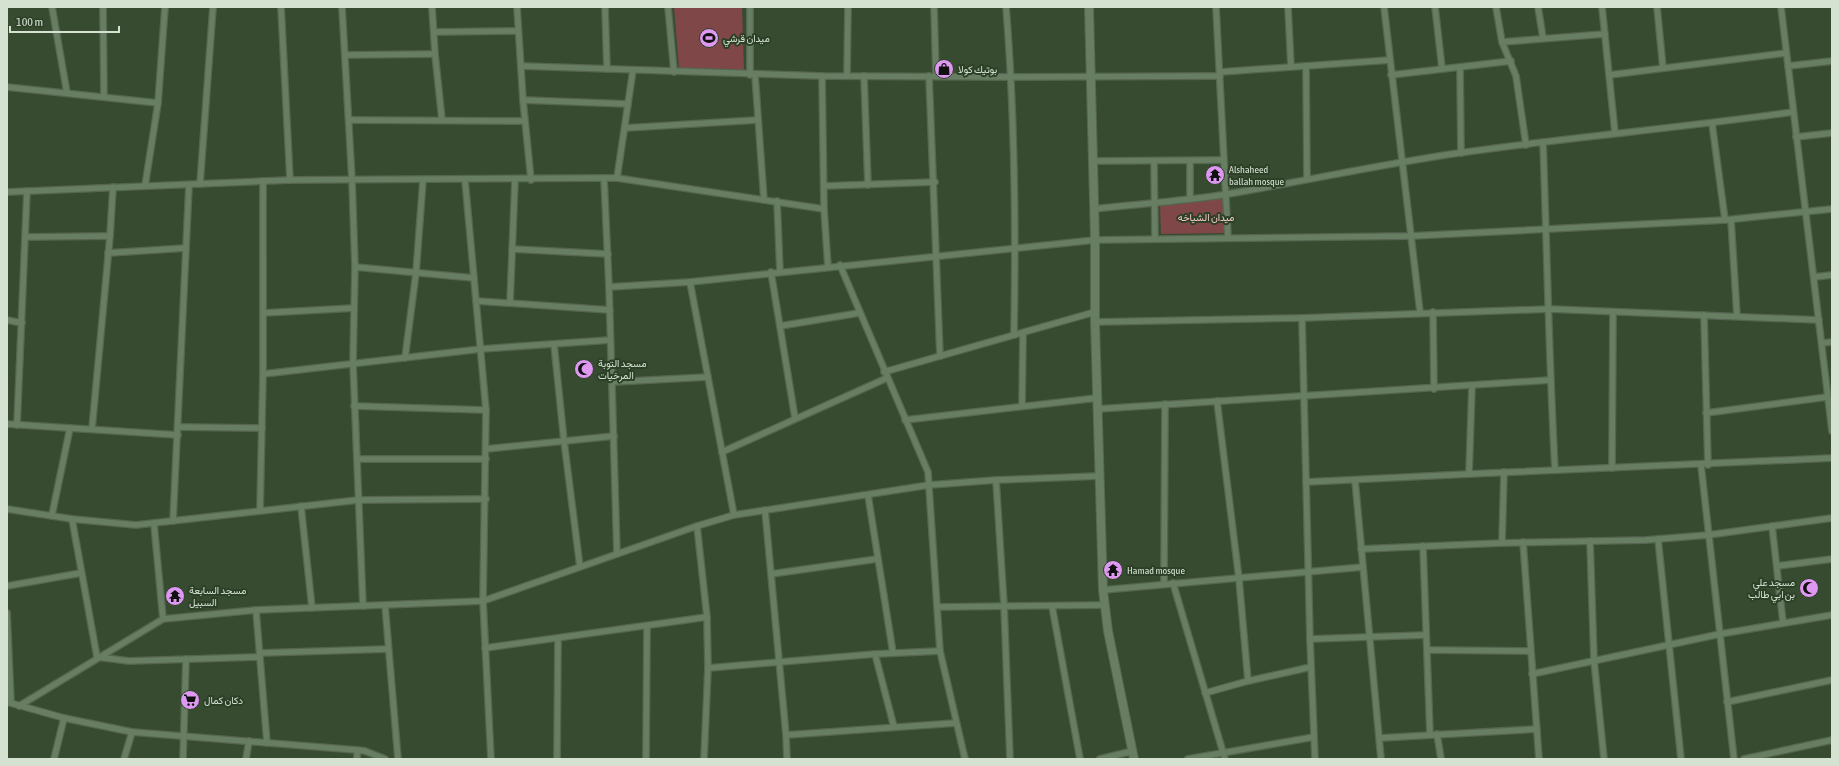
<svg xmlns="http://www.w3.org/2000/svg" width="1839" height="766" font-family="'Asap Condensed',Vazirmatn,sans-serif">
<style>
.green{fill:#7f4748}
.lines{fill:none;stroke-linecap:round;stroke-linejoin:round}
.street-casing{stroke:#556650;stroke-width:8}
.secondary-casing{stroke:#556650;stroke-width:10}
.street{stroke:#687e62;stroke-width:5.5}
.secondary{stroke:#687e62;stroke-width:8}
.labels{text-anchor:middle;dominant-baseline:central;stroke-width:4;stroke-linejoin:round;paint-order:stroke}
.poi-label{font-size:10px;fill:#d5e2d2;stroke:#2c4027;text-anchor:start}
.park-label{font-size:10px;fill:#f7c7c7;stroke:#2c4027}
</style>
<rect width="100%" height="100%" fill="#374b31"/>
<!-- green -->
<g class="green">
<path d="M674 7H742L744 70 679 69Z"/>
<path d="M1223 198 1225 233 1161 234 1160 206Z"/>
</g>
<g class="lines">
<defs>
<g id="street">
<path d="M52 7 67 93"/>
<path d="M103 7 104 97"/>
<path d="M281 7 290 180"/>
<path d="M342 7 352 180 355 267 353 363 363 606"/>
<path d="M432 7 435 54 442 120"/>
<path d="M517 7 523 100 531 180"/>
<path d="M605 7 607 69"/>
<path d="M668 7 674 72"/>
<path d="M750 7V75"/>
<path d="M934 7 936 76"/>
<path d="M1006 7C1015 116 1016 226 1014 335"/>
<path d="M1216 7 1228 238"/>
<path d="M1288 7 1291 67"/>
<path d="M1384 7 1420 312"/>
<path d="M1435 7 1442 68"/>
<path d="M1496 7 1502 42 1516 76 1526 145"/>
<path d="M1538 7 1543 38"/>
<path d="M1602 7 1615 133"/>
<path d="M1657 7 1663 68"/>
<path d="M1781 7 1832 431"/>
<path d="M434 32 518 31"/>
<path d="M1502 42 1605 34"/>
<path d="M345 55 435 54"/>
<path d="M521 66 822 76 1012 77 1220 76"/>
<path d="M1306 66 1307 179"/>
<path d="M1788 66 1832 61"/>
<path d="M1460 67 1461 153"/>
<path d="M1220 72 1390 60"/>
<path d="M755 75 764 200"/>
<path d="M1391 75 1511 61"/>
<path d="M1609 75 1786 53"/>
<path d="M822 76 824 209 828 267"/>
<path d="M847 76 848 7"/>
<path d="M864 76 868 185"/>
<path d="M929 76 940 356"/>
<path d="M7 87 158 103"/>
<path d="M523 100 628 104"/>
<path d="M349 120 525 121"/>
<path d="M1712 123 1725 220"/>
<path d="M625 128 757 120"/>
<path d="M1796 137 1832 133"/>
<path d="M1543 142C1547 252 1549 361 1555 470"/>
<path d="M1093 161 1224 160"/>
<path d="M1154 161 1155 239"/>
<path d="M1190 161V198"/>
<path d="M604 178 609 287"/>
<path d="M617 178 633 70"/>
<path d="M465 180 486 410 483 601 491 759"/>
<path d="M200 184 213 7"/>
<path d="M145 186 158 103 165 7"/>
<path d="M824 186 935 182"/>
<path d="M7 192 290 180 604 178H617L824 209"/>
<path d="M777 201 780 272"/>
<path d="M1094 209C1139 204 1184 201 1228 194 1305 181 1382 164 1459 153 1570 137 1682 128 1793 112"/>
<path d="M1731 220 1737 316"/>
<path d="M26 237 110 236"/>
<path d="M512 249 608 254"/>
<path d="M108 253 186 248"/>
<path d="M840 265 928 472 940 651 965 759"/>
<path d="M355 267 474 278"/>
<path d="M771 272 795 418"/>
<path d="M1814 277 1832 275"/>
<path d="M690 282 734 515"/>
<path d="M477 301 610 310"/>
<path d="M510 303 515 180"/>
<path d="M1433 312 1434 389"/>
<path d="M263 313 354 308"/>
<path d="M1704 315 1708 465"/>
<path d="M1302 318 1310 639 1315 759"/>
<path d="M7 320 22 323"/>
<path d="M1095 322 1302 318 1550 309 1819 320"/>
<path d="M780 326 859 313"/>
<path d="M1822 343 1832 342"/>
<path d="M554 344 564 441 580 567"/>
<path d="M405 358 416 273 423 180"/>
<path d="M884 372 1095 312"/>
<path d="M263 374 481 349 610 340"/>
<path d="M612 382 708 377"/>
<path d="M1217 401 1239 579 1248 681"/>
<path d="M354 406 486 410"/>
<path d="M1022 406 1023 333"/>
<path d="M1097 409 1550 380"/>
<path d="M1706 413 1827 397"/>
<path d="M905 420 1097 398"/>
<path d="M7 424 178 435"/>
<path d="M17 425 27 191"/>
<path d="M178 427 262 428"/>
<path d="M92 429 110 236 113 187"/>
<path d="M486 449 614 436"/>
<path d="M722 452 887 378"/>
<path d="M357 459H486"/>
<path d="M1701 465 1734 759"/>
<path d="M1612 468 1613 312"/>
<path d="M1469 474 1472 386"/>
<path d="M996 480 1004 605 1010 759"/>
<path d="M1355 480 1381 759"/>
<path d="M1306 482 1469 474 1832 458"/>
<path d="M868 495 893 653"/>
<path d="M301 506 312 608"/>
<path d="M7 509 72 519 136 525 358 500 486 499"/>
<path d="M765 510 786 735 787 759"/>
<path d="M260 511 263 374V181"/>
<path d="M52 515 70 428"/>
<path d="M72 519 97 657 129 661 260 657"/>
<path d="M173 521 189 185"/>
<path d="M154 524 163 619"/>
<path d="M697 526 707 617 708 668 704 759"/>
<path d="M1772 526 1783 622"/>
<path d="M1658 539 1681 759"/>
<path d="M1590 541 1594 660 1604 759"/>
<path d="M1523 542 1539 759"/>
<path d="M1502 543 1504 472"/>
<path d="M1423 546 1430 734"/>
<path d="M1361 549 1502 543 1646 540 1708 535 1832 518"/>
<path d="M617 554 609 287 690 282 1095 240 1411 236 1725 220 1832 209"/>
<path d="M1777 566 1832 559"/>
<path d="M771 574 877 559"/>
<path d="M1173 583 1225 759"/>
<path d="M1164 584 1165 404"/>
<path d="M7 586 81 573"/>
<path d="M1103 590 1363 567"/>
<path d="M385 605 398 759"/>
<path d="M1052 606 1080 759"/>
<path d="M937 607 1105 605"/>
<path d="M256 610 267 743"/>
<path d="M7 613 11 703"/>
<path d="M1310 639 1426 635"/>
<path d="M485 648 707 617"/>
<path d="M1427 650 1530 651"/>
<path d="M260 653 388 649"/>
<path d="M875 654 894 727"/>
<path d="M708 668 875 654 940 651"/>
<path d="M1532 674 1720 634 1832 615"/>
<path d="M1205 693 1248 681 1311 667"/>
<path d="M7 702 64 718 132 732 357 750 365 751 385 759"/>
<path d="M1727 702 1832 680"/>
<path d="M19 706 163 619 256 610 483 601 697 526 734 515 929 485 996 480 1099 476"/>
<path d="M1437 734 1441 759"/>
<path d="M786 735 956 723"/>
<path d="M1380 738 1537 729"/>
<path d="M54 759 64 718"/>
<path d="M124 759 132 732"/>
<path d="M183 759 186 659"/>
<path d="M246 759 249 741"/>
<path d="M357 759V750"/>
<path d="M557 759 558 638"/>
<path d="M646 759 647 626"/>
<path d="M1100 759 1133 751"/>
<path d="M1188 759 1314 737"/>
<path d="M1744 759 1832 740"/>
</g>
<path id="secondary" d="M1089 7 1095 240V322L1103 590 1108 631 1134 759"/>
</defs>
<!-- street casing -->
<use href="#street" class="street-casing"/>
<!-- secondary casing -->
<use href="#secondary" class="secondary-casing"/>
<!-- street -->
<use href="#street" class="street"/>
<!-- secondary -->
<use href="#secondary" class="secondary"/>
</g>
<!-- icons -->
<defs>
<symbol id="stadium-disc" viewBox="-11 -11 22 22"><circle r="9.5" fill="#df98f2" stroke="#2c4027"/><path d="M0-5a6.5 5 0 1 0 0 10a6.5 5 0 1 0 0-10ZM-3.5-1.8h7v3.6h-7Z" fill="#111"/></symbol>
<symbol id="shop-disc" viewBox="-11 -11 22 22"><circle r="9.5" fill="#df98f2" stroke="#2c4027"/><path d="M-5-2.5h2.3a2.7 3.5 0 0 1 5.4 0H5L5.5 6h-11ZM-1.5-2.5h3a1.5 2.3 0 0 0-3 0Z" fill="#111"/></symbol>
<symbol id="temple-disc" viewBox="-11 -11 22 22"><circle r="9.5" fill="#df98f2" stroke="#2c4027"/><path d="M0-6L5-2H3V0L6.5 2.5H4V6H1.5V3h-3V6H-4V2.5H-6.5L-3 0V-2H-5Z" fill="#111"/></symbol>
<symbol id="mosque-disc" viewBox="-11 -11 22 22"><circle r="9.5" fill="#df98f2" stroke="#2c4027"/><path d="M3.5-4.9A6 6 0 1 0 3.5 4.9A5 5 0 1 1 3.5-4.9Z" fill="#111"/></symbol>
<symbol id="supermarket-disc" viewBox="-11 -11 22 22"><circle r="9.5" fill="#df98f2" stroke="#2c4027"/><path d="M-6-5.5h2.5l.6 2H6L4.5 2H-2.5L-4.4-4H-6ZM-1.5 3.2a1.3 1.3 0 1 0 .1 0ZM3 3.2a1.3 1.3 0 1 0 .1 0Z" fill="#111"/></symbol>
</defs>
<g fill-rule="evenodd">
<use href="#stadium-disc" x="698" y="27" width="22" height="22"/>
<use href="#shop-disc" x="933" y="58" width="22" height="22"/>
<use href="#temple-disc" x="1204" y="164" width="22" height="22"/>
<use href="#mosque-disc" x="573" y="358" width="22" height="22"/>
<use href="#temple-disc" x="1102" y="559" width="22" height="22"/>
<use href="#mosque-disc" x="1798" y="577" width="22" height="22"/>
<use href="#temple-disc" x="164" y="585" width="22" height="22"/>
<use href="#supermarket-disc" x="179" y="689" width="22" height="22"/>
</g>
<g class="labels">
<!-- poi labels -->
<g class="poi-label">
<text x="723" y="38">ميدان قرشي</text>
<text x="958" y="69">بوتيك كولا</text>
<text x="1229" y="169">Alshaheed<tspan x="1229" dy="12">ballah mosque</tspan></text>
<text x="598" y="363">مسجد التوبة<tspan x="598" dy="12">المرخيات</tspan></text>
<text x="1127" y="570">Hamad mosque</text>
<text x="1795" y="582" text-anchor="end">مسجد علي<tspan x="1795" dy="12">بن ابي طالب</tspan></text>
<text x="189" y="590">مسجد السابعة<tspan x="189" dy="12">السبيل</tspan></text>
<text x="204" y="700">دكان كمال</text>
</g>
<!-- park labels -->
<g class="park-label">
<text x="1206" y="217">ميدان الشياخه</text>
</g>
</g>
<!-- border -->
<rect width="1839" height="766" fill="none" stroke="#d5e2d2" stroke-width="16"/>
<!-- scale -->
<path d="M10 26v6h109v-6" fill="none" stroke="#d5e2d2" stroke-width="2"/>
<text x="16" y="26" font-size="12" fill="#d5e2d2" stroke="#2c4027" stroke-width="3" paint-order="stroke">100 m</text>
</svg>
